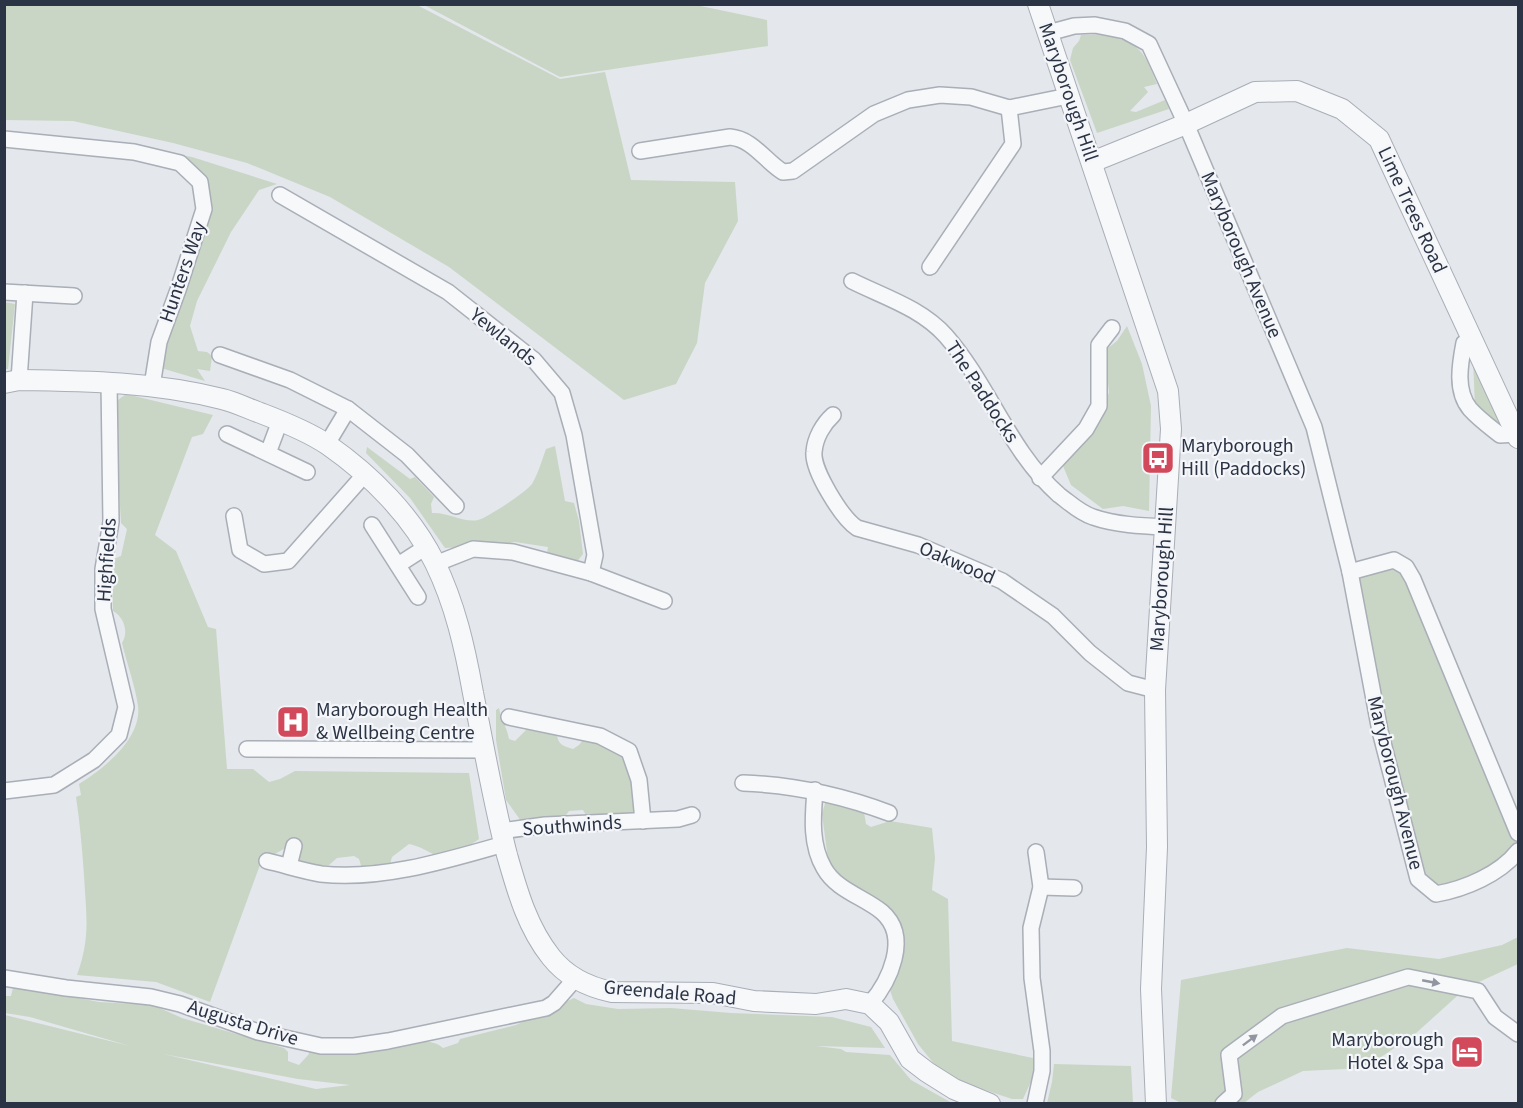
<svg xmlns="http://www.w3.org/2000/svg" width="1523" height="1108" font-family="'Source Sans 3',sans-serif">
<style>
.green{fill:#c9d6c5;fill-rule:evenodd}
.lines{fill:none;stroke-linecap:round;stroke-linejoin:round}
.minor-casing{stroke:#a9aeb7;stroke-width:18}
.tertiary-casing{stroke:#a9aeb7;stroke-width:22}
.minor{stroke:#f7f8fa;stroke-width:15}
.tertiary{stroke:#f7f8fa;stroke-width:20}
.oneway{fill:#9196a0}
.labels{text-anchor:middle;dominant-baseline:central;stroke-width:4.5;stroke-linejoin:round;paint-order:stroke}
.street-label{font-size:20px;fill:#2b3445;stroke:#f4f6f9}
.poi-label{font-size:20px;fill:#2b3445;stroke:#f4f6f9;text-anchor:start}
</style>
<rect width="100%" height="100%" fill="#e4e7ec"/>
<!-- green -->
<g class="green">
<path d="M5 4 417 5 560 79 605 72 631 180 735 182 738 221 705 283 697 343 676 384 624 400 449 267 330 197 247 163 173 143 73 121 5 120Z"/>
<path d="M424 5 691 4 767 20 768 46 560 77Z"/>
<path d="M1105 34C1142 45 1143 50 1157 84L1144 87 1148 92 1130 111 1136 112 1165 100 1169 109 1097 133 1070 60 1073 48 1079 41 1081 35Z"/>
<path d="M160 152 192 157 277 184 259 190 231 232 197 301 190 326 198 351 207 352 212 356 210 371 197 369 205 381 161 368 177 304 209 212V187L184 158Z"/>
<path d="M4 302 15 304 8 369H5Z"/>
<path d="M1127 326 1142 364 1151 406 1149 511 1123 506 1103 509 1071 485 1063 466 1099 423 1109 392 1106 368 1108 348 1117 341Z"/>
<path d="M1473 359 1506 423 1500 427 1475 407Z"/>
<path d="M126 394 213 415 203 434 192 437 155 535 176 551 208 627 216 629 227 769H253L269 782 280 779 295 771 469 773 479 839C468 847 445 862 431 853 424 849 418 846 409 844L392 857 390 864 362 869 359 859 354 856 337 858 329 865H303L296 861 289 846 261 862 210 1002 156 982 77 975C91 936 86 915 84 875 82 849 80 823 76 797L81 795 79 784C103 769 142 739 138 706 135 685 127 664 122 643 129 632 124 617 113 611L111 560 121 556 127 529 121 523 114 403Z"/>
<path d="M555 446 565 501 574 503 579 521 583 554 576 563 557 560 547 553 548 547 515 542 500 545 445 548 410 498 366 453 367 447 410 479 415 477 434 497 431 504 432 513C448 512 464 523 478 520 487 518 526 492 532 484 538 474 542 460 546 449Z"/>
<path d="M1406 567 1518 833V851L1443 892 1417 874 1350 572Z"/>
<path d="M499 708C501 719 507 728 509 739L515 741 529 727 549 730 557 735C558 745 564 746 573 749L579 745 583 740 596 741 626 757 637 794 636 811 630 815 587 817 583 810 569 811 564 818 521 821 506 800 496 740V710Z"/>
<path d="M826 800 864 812 866 824 871 827 890 821 932 828 935 858 932 890 948 899 952 1041 1033 1058V1077L1023 1099H1012L964 1083 935 1065 918 1044 893 999 890 990 901 956 899 929 890 909 844 881 829 867 822 814Z"/>
<path d="M1518 937V964L1466 988 1415 1034 1365 1068 1303 1071 1258 1092 1244 1103H1181L1171 1098 1181 980 1347 948 1439 959 1502 945Z"/>
<path d="M17 986 99 1002 153 1005 182 1018 284 1048 288 1052V1061L299 1065 309 1054 308 1047C318 1050 330 1054 341 1054 365 1055 425 1030 443 1048L458 1043 460 1039 516 1025 574 998 586 1004 618 1009 671 1008 731 1013 832 1017 871 1027 885 1048 816 1046 841 1049 846 1052 890 1055 911 1080 952 1103H5V1015L130 1046 30 1017 5 1013V996H11L13 988ZM163 1054 298 1079 350 1085 316 1089Z"/>
<path d="M1054 1064 1131 1066 1133 1103H1047L1052 1082Z"/>
</g>
<g class="lines">
<defs>
<g id="minor">
<path d="M1048 33 1074 26 1095 25 1125 31 1149 44 1186 124 1314 427 1350 572 1380 731 1418 879 1436 894C1465 889 1500 874 1518 851"/>
<path d="M4 139 134 152 180 163 200 182 204 209 178 290 159 342 152 386"/>
<path d="M640 151 730 137C753 139 765 161 783 172L793 171 874 114 908 100 940 95 971 97 1009 108 1068 96"/>
<path d="M280 195 448 292 534 360 562 393 574 435 595 555 591 573"/>
<path d="M930 267 1013 144 1009 108"/>
<path d="M852 281C884 297 921 308 946 336 989 385 1009 451 1059 495 1070 503 1080 513 1093 517 1116 525 1142 526 1166 527"/>
<path d="M4 292 74 296"/>
<path d="M1472 338 1464 343C1460 364 1455 391 1470 409 1479 419 1490 427 1500 435L1517 434"/>
<path d="M220 355 290 380 348 409 407 455 456 506"/>
<path d="M19 380 25 293"/>
<path d="M833 415C823 424 815 438 814 452 812 470 842 518 857 528L918 545 1002 581 1053 616 1090 653 1128 683 1155 690"/>
<path d="M227 434 307 472"/>
<path d="M327 444 348 409"/>
<path d="M268 453 280 421"/>
<path d="M1040 478 1086 429 1099 406V345L1112 328"/>
<path d="M234 516 240 550 264 564 288 561 365 474"/>
<path d="M372 525 418 597"/>
<path d="M435 564 473 549 513 552 591 573 664 601"/>
<path d="M398 565 426 547"/>
<path d="M1350 572 1394 560 1406 567 1413 579 1518 833"/>
<path d="M509 717 600 736 629 751 639 780 643 821"/>
<path d="M247 749 485 750"/>
<path d="M743 783C795 785 841 795 889 813"/>
<path d="M815 790C813 816 810 844 824 868 836 890 864 897 882 912 911 937 889 982 870 1004"/>
<path d="M4 791 54 785 94 760 119 735 126 707 103 609V569L111 522 109 382"/>
<path d="M501 831 545 825 678 819 692 815"/>
<path d="M267 861C285 865 303 871 321 874 380 881 448 860 504 844"/>
<path d="M289 866 294 846"/>
<path d="M1041 887 1074 888"/>
<path d="M4 978 66 988 151 997 180 1004 258 1032 321 1046H354L388 1041 546 1008 554 1003 575 979"/>
<path d="M1035 1104 1042 1071V1051L1032 978 1031 928 1041 887 1036 852"/>
<path d="M1223 1104 1234 1094 1229 1055 1282 1016 1408 977 1478 991 1495 1017 1518 1034"/>
</g>
<g id="tertiary">
<path d="M1038 4 1168 391 1171 429 1155 690 1157 847 1151 989 1156 1104"/>
<path d="M1092 162 1186 124 1255 92 1297 91 1342 109 1379 139 1518 438"/>
<path d="M4 383 19 380C87 381 155 382 222 399 235 402 249 409 263 414 284 422 309 432 328 445 371 475 412 516 435 563 455 604 465 648 473 693 484 747 493 801 507 855 517 890 527 927 551 957 566 976 588 987 612 992L713 993 754 1001 816 1004 846 999 870 1004 889 1022 910 1059 927 1072 954 1089 990 1104"/>
</g>
</defs>
<!-- minor casing -->
<use href="#minor" class="minor-casing"/>
<!-- tertiary casing -->
<use href="#tertiary" class="tertiary-casing"/>
<!-- minor -->
<use href="#minor" class="minor"/>
<!-- tertiary -->
<use href="#tertiary" class="tertiary"/>
</g>
<!-- one-way arrows -->
<defs><path id="oneway-solid" d="M-6-.8H1V-3.2L6.5 0L1 3.2V.8H-6Z" transform="scale(1.5)"/></defs>
<g class="oneway">
<use href="#oneway-solid" transform="translate(1431 982) rotate(11)"/>
<use href="#oneway-solid" transform="translate(1250 1040) rotate(-37)"/>
</g>
<!-- icons -->
<defs>
<symbol id="bus-square" viewBox="-11 -11 22 22"><rect x="-9" y="-9" width="18" height="18" rx="4" fill="#d1495b" stroke="#f4f6f9"/><path d="M-5-6H5V4H4V6H2V4H-2V6H-4V4H-5ZM-3.5-4V0h7V-4ZM-3.5 1.2v1.5H-2V1.2ZM2 1.2v1.5H3.5V1.2Z" fill="#fff"/></symbol>
<symbol id="hospital-square" viewBox="-11 -11 22 22"><rect x="-9" y="-9" width="18" height="18" rx="4" fill="#d1495b" stroke="#f4f6f9"/><path d="M-5-5h3v3.5h4V-5h3V5h-3V1.5h-4V5h-3Z" fill="#fff"/></symbol>
<symbol id="hotel-square" viewBox="-11 -11 22 22"><rect x="-9" y="-9" width="18" height="18" rx="4" fill="#d1495b" stroke="#f4f6f9"/><path d="M-6-4.5h1.5V1H6V5H4.5V3h-9V5H-6ZM-4 0a1.8 1.8 0 1 1 3.6 0ZM.5 0V-2.5h3Q6-2.5 6 0Z" fill="#fff"/></symbol>
</defs>
<g fill-rule="evenodd">
<use href="#bus-square" x="1139" y="439" width="38" height="38"/>
<use href="#hospital-square" x="274" y="703" width="38" height="38"/>
<use href="#hotel-square" x="1448" y="1033" width="38" height="38"/>
</g>
<g class="labels">
<!-- street labels -->
<g class="street-label">
<text transform="translate(1068 92) rotate(71)">Maryborough Hill</text>
<text transform="translate(1412 210) rotate(65)">Lime Trees Road</text>
<text transform="translate(1241 255) rotate(67)">Maryborough Avenue</text>
<text transform="translate(183 272) rotate(-71)">Hunters Way</text>
<text transform="translate(503 337) rotate(39)">Yewlands</text>
<text transform="translate(982 392) rotate(57)">The Paddocks</text>
<text transform="translate(107 560) rotate(-86)">Highfields</text>
<text transform="translate(957 563) rotate(23)">Oakwood</text>
<text transform="translate(1162 579) rotate(-86)">Maryborough Hill</text>
<text transform="translate(1395 783) rotate(76)">Maryborough Avenue</text>
<text transform="translate(572 826) rotate(-4)">Southwinds</text>
<text transform="translate(670 993) rotate(5)">Greendale Road</text>
<text transform="translate(243 1023) rotate(17)">Augusta Drive</text>
</g>
<!-- poi labels -->
<g class="poi-label">
<text x="1181" y="446">Maryborough<tspan x="1181" dy="23">Hill (Paddocks)</tspan></text>
<text x="316" y="710">Maryborough Health<tspan x="316" dy="23">&amp; Wellbeing Centre</tspan></text>
<text x="1444" y="1040" text-anchor="end">Maryborough<tspan x="1444" dy="23">Hotel &amp; Spa</tspan></text>
</g>
</g>
<!-- border -->
<rect width="1523" height="1108" fill="none" stroke="#2b3445" stroke-width="12"/>
</svg>
